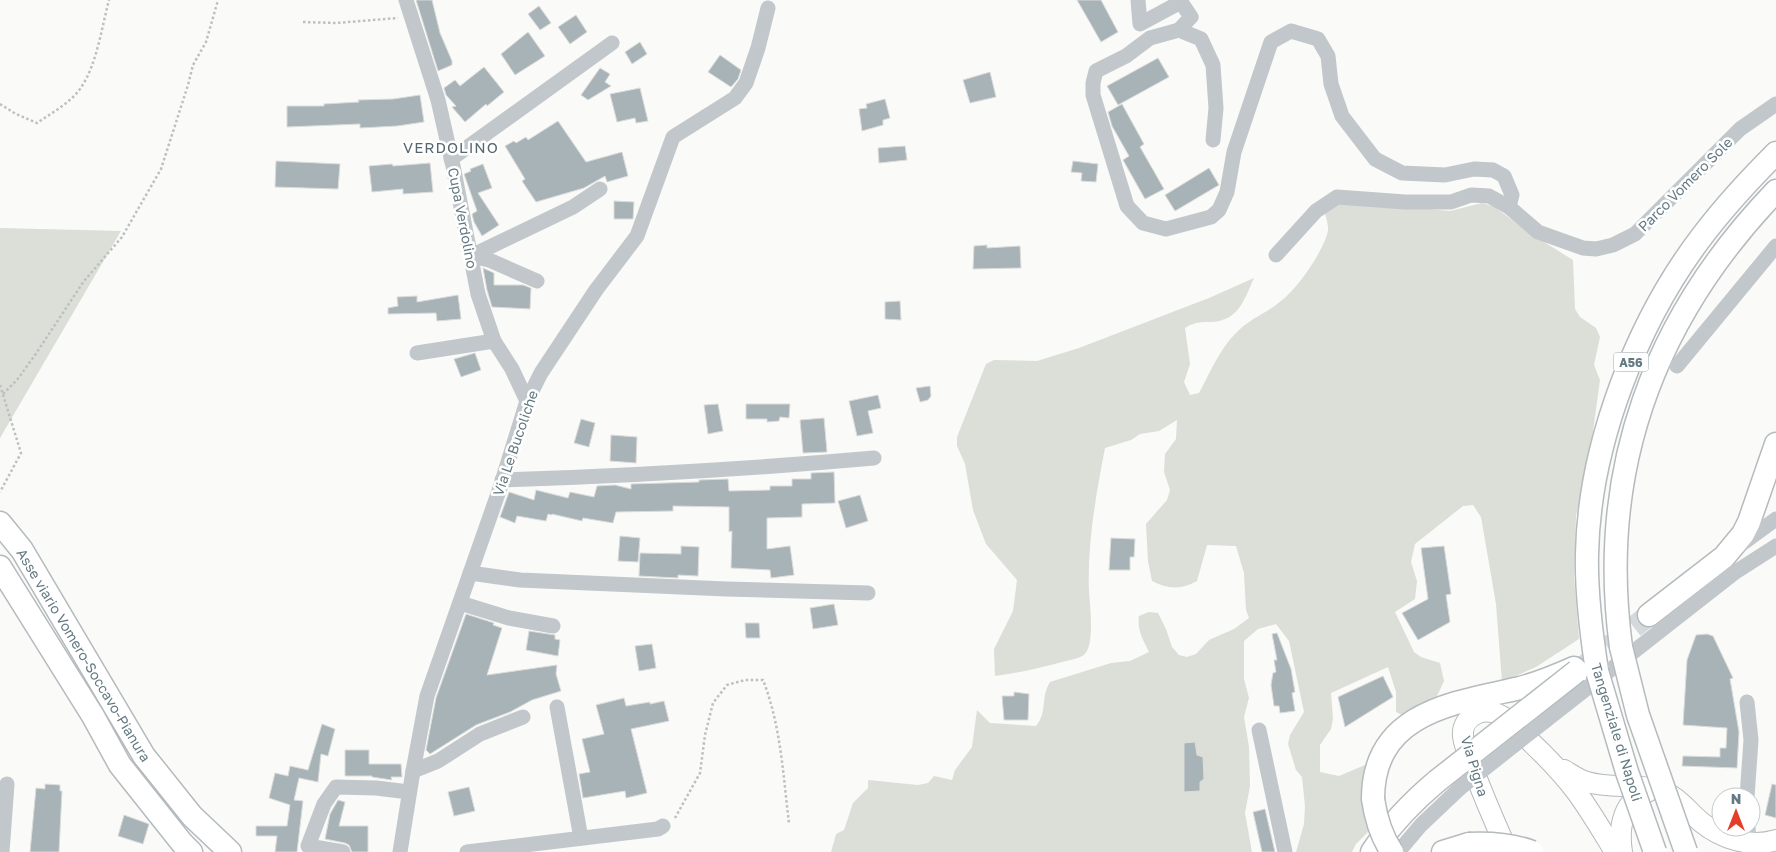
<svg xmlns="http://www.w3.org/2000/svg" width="1776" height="852" font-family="'Golos Text',sans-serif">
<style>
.green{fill:#dbdfd7}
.building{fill:#a7b3b7;stroke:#dcdcda}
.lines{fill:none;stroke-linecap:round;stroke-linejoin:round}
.highway-tunnel{stroke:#d4dadb;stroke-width:22;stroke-dasharray:22 11;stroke-linecap:butt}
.major-casing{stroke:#b4bbbe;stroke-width:22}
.highway-casing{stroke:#b4babd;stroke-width:25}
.path{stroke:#bbc0c2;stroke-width:2.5;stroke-dasharray:2.5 2.5;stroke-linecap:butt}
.minor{stroke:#c1c7ca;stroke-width:15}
.major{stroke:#fff;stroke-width:20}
.highway{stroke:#fff;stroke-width:22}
.highway-bridge-casing{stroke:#b4babd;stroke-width:25;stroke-linecap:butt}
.minor-bridge{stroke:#c1c7ca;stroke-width:15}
.highway-bridge{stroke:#fff;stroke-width:22}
.labels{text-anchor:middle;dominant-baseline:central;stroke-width:5;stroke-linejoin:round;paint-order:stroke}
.shield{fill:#fff;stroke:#92a2a8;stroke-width:1}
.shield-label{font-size:12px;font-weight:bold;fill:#647a83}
.street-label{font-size:14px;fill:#647a83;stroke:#fff}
.neighbourhood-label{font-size:15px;letter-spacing:1px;fill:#57676e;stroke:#fff}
</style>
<rect width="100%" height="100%" fill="#fafaf8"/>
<!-- green -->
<g class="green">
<path d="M1340 201 1450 211 1482 203 1495 207 1528 232 1573 260 1575 309 1580 317 1596 328 1600 337 1594 365 1600 380 1590 453 1576 516 1574 577 1579 639 1536 667 1502 682 1496 604 1481 517 1473 505 1463 506 1415 544 1411 562 1417 581 1415 599 1395 612 1414 652 1421 657 1440 663 1444 681 1436 698 1419 704 1404 716 1396 712V692L1388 667 1331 693 1333 719 1331 729 1320 745V772L1339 776 1365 765V799L1369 831 1356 844 1352 852H1296L1304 824 1305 806 1302 777 1296 770 1288 744 1290 735 1304 712 1289 641 1276 624 1258 629 1244 641V679L1249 698 1244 717 1249 747 1250 786 1245 813 1252 852H831L836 834 844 830 853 803 868 788V780L918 785 928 783 934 776 952 780 955 770 972 747 977 710 990 723 1036 726C1048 712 1040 698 1050 682L1111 663 1130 661 1149 652C1143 639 1137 631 1139 616L1149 612 1158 613 1166 629 1172 647 1179 655 1187 657 1196 654 1209 640 1234 629 1249 618 1246 610 1244 573 1236 546 1207 545 1197 581C1182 590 1167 589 1152 581L1148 561 1146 524 1167 500 1170 490 1164 472 1165 454 1176 439 1177 420 1159 431 1140 434 1131 440 1105 448C1096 495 1087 544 1089 592 1090 606 1095 645 1084 655 1078 659 1069 660 1062 662 1040 668 1018 673 995 676L994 649 1013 611 1017 580 986 544 973 510 965 464 957 446V437L986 364 994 360 1037 361 1079 348 1209 298 1254 278C1244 300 1239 320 1212 322 1201 322 1194 322 1185 328L1190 364 1184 382 1190 395 1199 393C1210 373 1219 350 1235 334 1250 318 1266 314 1281 301 1298 288 1323 252 1328 231 1329 225 1325 215 1324 209Z"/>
<path d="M0 228 121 231 0 438Z"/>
</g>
<!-- building -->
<g class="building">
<path d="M416 0H432L440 33 452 61V65L438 71Z"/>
<path d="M1077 0H1101L1118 32 1101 42Z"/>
<path d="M539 6 551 23 540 30 528 14Z"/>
<path d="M576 15 587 32 570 44 558 27Z"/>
<path d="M528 32 545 56 515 75 501 54Z"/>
<path d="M640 42 647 54 632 64 625 52Z"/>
<path d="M720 55 741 70 738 79 731 87 708 72Z"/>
<path d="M1158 58 1169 77 1118 105 1107 86Z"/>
<path d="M484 67 504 92 487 106 486 104 465 122 452 107 456 106 446 95 444 88 455 80 460 86Z"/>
<path d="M600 68 610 74 605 82 611 86 588 100 581 95Z"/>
<path d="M990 72 996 97 970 103 963 80Z"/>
<path d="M640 88 648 121 636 123 635 118 617 122 610 94Z"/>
<path d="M420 95 424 122 397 126 360 128V124L287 127V106H324V104L359 102 358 100 393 99Z"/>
<path d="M885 99 890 118 883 120V125L862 131 859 109 867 108 866 104Z"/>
<path d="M1122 104 1144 144 1140 147 1164 189 1145 199 1123 160 1129 156 1112 126 1108 112Z"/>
<path d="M558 121 586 162 622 152 628 176 607 182 605 176 584 188 536 202 522 181 525 179 505 146 514 141 516 143 526 137 528 140Z"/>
<path d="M905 146 907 160 879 163 878 148Z"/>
<path d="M276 161 340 164 338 189 275 187Z"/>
<path d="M1073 161 1098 164 1096 182 1081 181 1082 173 1071 172Z"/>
<path d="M430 163 433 192 403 194V189L372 192 369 166 392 164 393 166Z"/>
<path d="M483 164 492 188 478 193 499 225 482 236 474 222 472 214 477 211 464 174 471 171 470 169Z"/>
<path d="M1209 168 1219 185 1175 211 1165 195Z"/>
<path d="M614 201 634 202 633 219H614Z"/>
<path d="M987 245V248L1020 246 1021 268 973 269 974 246Z"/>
<path d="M483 268 494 273V285H523L531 288 530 309 492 307 487 290Z"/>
<path d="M458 295 461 319 437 321 436 313 388 314V308L398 306 397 297 417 296V302Z"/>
<path d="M900 301 901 320 885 319V302Z"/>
<path d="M475 353 481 370 461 377 454 359Z"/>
<path d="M930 386 931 396 928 400 920 402 916 388Z"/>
<path d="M878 395 881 408 868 411 873 433 857 436 849 401Z"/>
<path d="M718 404 723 431 708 434 704 405Z"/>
<path d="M746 404H790L789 418 780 417 779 421 767 422V419H746Z"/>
<path d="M824 418 827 452 803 453 800 420Z"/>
<path d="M581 419 595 423 589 447 574 443Z"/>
<path d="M611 435 637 437 636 463 610 461Z"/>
<path d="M834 472 835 503 802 504V517L767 518V549L790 546 794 575 771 578 770 570 731 568 732 531 729 532V507L673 506V511L616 512 613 523 583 518 582 521 552 514V515L548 514 546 521 517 516 515 523 500 517 509 492 534 500 536 490 568 498 570 492 594 497 597 486 615 485 631 489V484L699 482V480L728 479 729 491 770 490V486H792V479H811V473Z"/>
<path d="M860 495 868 521 846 528 838 501Z"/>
<path d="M620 536 640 538 638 562 618 561Z"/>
<path d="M1111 538 1135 539 1134 557H1130V570H1109Z"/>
<path d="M681 546 699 547 698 576 678 575V578L639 576 640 553 681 554Z"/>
<path d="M1444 546 1451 594 1446 595 1450 622 1418 640 1402 613 1428 599 1421 548Z"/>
<path d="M834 604 838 625 813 629 810 608Z"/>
<path d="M466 614 494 623 493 625 502 628 487 675 557 665 556 674 561 691 532 700 510 712 476 725 430 754 426 750 436 698Z"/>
<path d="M745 623H759L760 638H746Z"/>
<path d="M529 631 555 635V639L560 640 558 656 526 650Z"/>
<path d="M1277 633 1291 669 1295 692 1292 693 1295 711 1280 713 1279 706H1274L1271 685 1273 673 1276 672 1274 660H1277L1272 634Z"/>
<path d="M1707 634 1713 636 1733 678 1730 679 1739 732 1737 768 1682 766 1683 756 1720 757V748H1726L1727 728 1683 725 1687 660 1696 635Z"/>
<path d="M652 644 656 668 639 671 635 646Z"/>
<path d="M1383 676 1393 697 1345 727 1338 697Z"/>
<path d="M1014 692 1029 694 1028 720H1004L1002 696H1014Z"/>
<path d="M624 698 626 706 650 702V704L664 701 669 721 631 729 647 793 626 798 625 791 583 798 579 774 590 772 582 739 604 734 596 705Z"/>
<path d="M322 724 335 729 328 756 321 754 318 782 299 778 294 800 303 801 297 852H275L277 836H256V826H287L290 805 269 798 275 773 288 776 290 766 308 770Z"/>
<path d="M1195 742 1197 755 1203 757 1204 779 1200 782V791L1184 792V743Z"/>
<path d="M345 750H369V764H401L402 777H391L392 780 372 777V776H345Z"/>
<path d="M45 784 60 785V791H62L59 852H30L36 788 45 789Z"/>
<path d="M1772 784 1776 785V818L1765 815Z"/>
<path d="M469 787 475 811 454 816 448 792Z"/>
<path d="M338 800 345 802 339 826H368V852H352L349 845 345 843 325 839 330 814Z"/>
<path d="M1265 809 1275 852H1262L1253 812Z"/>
<path d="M124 815 149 824 143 844 118 836Z"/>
</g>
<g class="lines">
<!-- highway-tunnel -->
<path class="highway-tunnel" d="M1582 668 1649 615"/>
<defs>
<g id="major">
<path d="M1564 770C1571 774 1579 780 1587 782 1610 789 1636 783 1659 790 1677 795 1688 811 1701 822 1722 839 1750 848 1776 840"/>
<path d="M1508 852C1495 823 1483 795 1472 766 1469 756 1464 746 1463 736 1462 727 1467 718 1476 714 1486 709 1496 712 1505 718 1530 741 1555 764 1575 790 1590 810 1602 831 1615 852"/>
<path d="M1622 852C1618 827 1623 800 1649 791"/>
</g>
<g id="highway">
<path d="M0 523 22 550 144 756 192 816 230 852"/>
<path d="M0 567 93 716 120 765 182 843 191 852"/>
<path d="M1649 615 1724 557 1743 534 1749 522 1776 444"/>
<path d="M1621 647C1597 470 1654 318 1776 191"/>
<path d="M1597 671C1591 632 1586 593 1587 554 1589 445 1637 321 1703 235 1725 206 1750 179 1776 153"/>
<path d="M1373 799C1373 712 1454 703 1520 688 1539 683 1556 676 1574 668"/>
<path d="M1372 852C1390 825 1412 802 1437 781"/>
<path d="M1443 852 1469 844"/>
</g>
</defs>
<!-- major casing -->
<use href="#major" class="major-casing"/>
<!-- highway casing -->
<use href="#highway" class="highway-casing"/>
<!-- path -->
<g class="path">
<path d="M303 22 336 23 398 18"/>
<path d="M0 104 16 114 37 123C53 112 72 102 82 86 97 63 102 26 109 0"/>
<path d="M0 385 21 453 0 492"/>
<path d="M3 394 17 380 35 355 84 281 122 237 161 169 188 85 193 65 206 42 218 0"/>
<path d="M675 818 700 773 705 735 713 703 727 685 745 680H763C781 726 783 775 789 823"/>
</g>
<!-- minor -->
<g class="minor">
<path d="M406 0 438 100 453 166 478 294 494 341 512 369 527 401"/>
<path d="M1138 0 1140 24 1181 2 1191 17 1179 30"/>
<path d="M1213 140 1216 108 1213 65 1201 39 1179 30 1150 38 1126 56 1096 71 1093 83V95L1127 206 1143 223 1166 229 1211 217 1219 210 1227 192 1234 152 1271 42 1291 31 1318 39 1328 56 1331 84 1342 116 1375 159 1402 173 1445 175 1474 169 1493 170 1504 176 1512 195 1509 207"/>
<path d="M451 159 612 43"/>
<path d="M1276 255 1316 211 1337 197 1405 202H1451L1471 195 1489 196 1509 207 1538 232 1583 248 1596 249 1613 245 1635 234 1740 129 1776 104"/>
<path d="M471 256 573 207 600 189"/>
<path d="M471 256 489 260 537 281"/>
<path d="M417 353 494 341"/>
<path d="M1677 366 1776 246"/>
<path d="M502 480C626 476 750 469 874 458"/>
<path d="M1739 546 1776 519"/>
<path d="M470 573 520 580 726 589 868 593"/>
<path d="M460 603 509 618 553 626"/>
<path d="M557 707 581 838"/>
<path d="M1545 721 1734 573 1776 546"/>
<path d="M1259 730 1285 852"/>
<path d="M413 771 438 761 480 734 523 717"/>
<path d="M1747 797 1751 740 1747 702"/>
<path d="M1748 827 1749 843"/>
<path d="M2 852 7 784"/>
<path d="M343 852 308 846 324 804 336 787 376 788 409 792"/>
<path d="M400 852 413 771 427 696 500 488 527 401 541 373 596 290 637 236 673 137 735 98 746 83 758 48 768 8"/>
<path d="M467 852 658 829 663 826"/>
<path d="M1398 852 1421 825 1460 788"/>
</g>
<!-- major -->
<use href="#major" class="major"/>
<!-- highway -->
<use href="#highway" class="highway"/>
<defs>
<g id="highway-bridge">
<path d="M1621 647 1638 715 1686 852"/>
<path d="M1597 671 1627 772 1655 852"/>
<path d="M1437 781 1577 671"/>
<path d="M1373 799C1376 819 1381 836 1392 852"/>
<path d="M1469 844C1491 843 1511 844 1532 852"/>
</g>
</defs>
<!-- highway-bridge casing -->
<use href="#highway-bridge" class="highway-bridge-casing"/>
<!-- minor-bridge -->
<path class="minor-bridge" d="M1460 788 1545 721"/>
<!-- highway-bridge -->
<use href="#highway-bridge" class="highway-bridge"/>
</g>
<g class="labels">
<!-- shield labels -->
<rect class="shield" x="1613.5" y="352.5" width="35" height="19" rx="4"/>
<g class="shield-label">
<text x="1631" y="362">A56</text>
</g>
<!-- street labels -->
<g class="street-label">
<text transform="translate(1685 184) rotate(-45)">Parco Vomero Sole</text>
<text transform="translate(463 218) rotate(79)">Cupa Verdolino</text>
<text transform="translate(515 443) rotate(-71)">Via Le Bucoliche</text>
<text transform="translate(84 655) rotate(59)">Asse viario Vomero-Soccavo-Pianura</text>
<text transform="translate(1617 732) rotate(73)">Tangenziale di Napoli</text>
<text transform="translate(1475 766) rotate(73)">Via Pigna</text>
</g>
<!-- neighbourhood labels -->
<g class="neighbourhood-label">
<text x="451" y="147">VERDOLINO</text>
</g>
</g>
<!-- north arrow -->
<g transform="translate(1736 812)"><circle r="24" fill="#ffffff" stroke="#c1cacd"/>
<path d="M0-4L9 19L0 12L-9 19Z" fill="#e63d2b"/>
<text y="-8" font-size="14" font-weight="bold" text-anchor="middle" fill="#647a83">N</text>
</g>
</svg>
